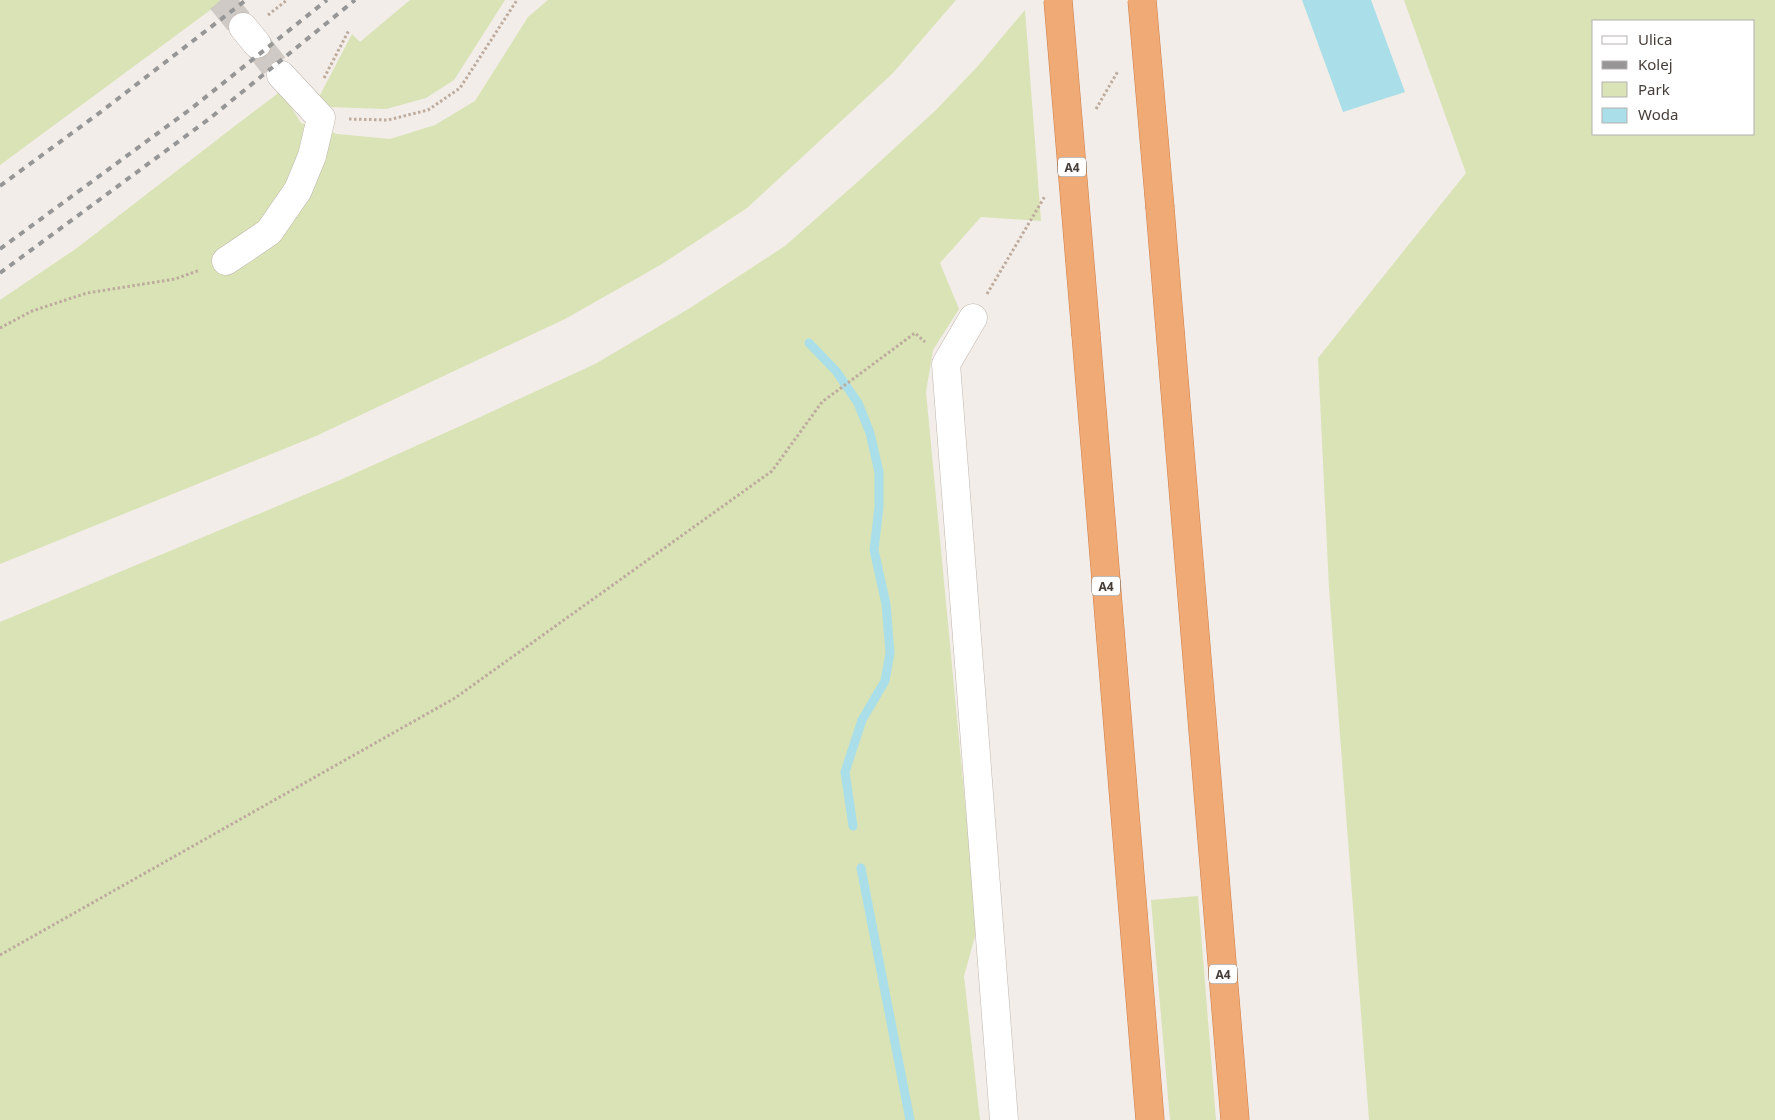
<svg xmlns="http://www.w3.org/2000/svg" width="1775" height="1120" font-family="'Noto Sans',sans-serif">
<style>
.green{fill:#d9e3b5;fill-rule:evenodd}
.water{fill:#aadfe9}
.lines{fill:none;stroke-linecap:round;stroke-linejoin:round}
.stream{stroke:#aadfe9;stroke-width:9}
.minor-tunnel{stroke:#cfcac5;stroke-width:28;stroke-dasharray:28 14;stroke-linecap:butt}
.minor-casing{stroke:#c0b6ae;stroke-width:29}
.highway-casing{stroke:#cf7c46;stroke-width:29}
.path{stroke:#bdab9e;stroke-width:3;stroke-dasharray:2.5 2.5;stroke-linecap:butt}
.minor{stroke:#fff;stroke-width:28}
.highway{stroke:#f0aa75;stroke-width:28}
.rail{stroke:#969696;stroke-width:4;stroke-dasharray:6 6;stroke-linecap:butt}
.highway-bridge-casing{stroke:#cf7c46;stroke-width:29;stroke-linecap:butt}
.highway-bridge{stroke:#f0aa75;stroke-width:28}
.labels{text-anchor:middle;dominant-baseline:central;stroke-width:4;stroke-linejoin:round;paint-order:stroke}
.shield{fill:#fff;stroke:#7d7773;stroke-width:1}
.shield-label{font-size:12px;font-weight:bold;fill:#453d37}
</style>
<rect width="100%" height="100%" fill="#f2ede8"/>
<!-- green -->
<g class="green">
<path d="M0 0H224L0 165Z"/>
<path d="M410 0H505L454 80 426 98 386 109 329 107 319 97 352 34 360 42Z"/>
<path d="M548 0H956L893 73 747 208 662 264 565 319 316 436 0 564V300L77 248 240 122 281 91 301 123 337 134 390 139 435 125 475 101 528 17Z"/>
<path d="M1404 0H1775V1120H1369L1329 588 1318 358 1466 173ZM1594 21H1754V134H1594Z"/>
<path d="M1025 10 1041 221 981 217 940 263 959 309 933 350 926 392 977 929 964 976 980 1120H0V622L340 480 467 423 595 364 690 308 785 246 862 178 936 110 977 67Z"/>
<path d="M1198 896 1216 1120H1170L1151 900Z"/>
</g>
<!-- water -->
<path class="water" d="M1302 0H1371L1405 92 1343 112Z"/>
<g class="lines">
<!-- stream -->
<g class="stream">
<path d="M809 343 836 371 858 403 870 433 879 472V507L874 550 886 604 890 653 885 681 862 720 845 772 853 826"/>
<path d="M861 868 910 1120"/>
</g>
<!-- minor-tunnel -->
<g class="minor-tunnel">
<path d="M221 0 243 27"/>
<path d="M257 44 281 75"/>
</g>
<defs>
<g id="minor">
<path d="M243 27 257 44"/>
<path d="M226 261 269 232 298 190 312 156 321 118 281 75"/>
<path d="M973 318 946 364 1004 1120"/>
</g>
<g id="highway">
<path d="M1160 208 1235 1120"/>
<path d="M1086 335 1150 1120"/>
</g>
</defs>
<!-- minor casing -->
<use href="#minor" class="minor-casing"/>
<!-- highway casing -->
<use href="#highway" class="highway-casing"/>
<!-- path -->
<g class="path">
<path d="M268 15 287 0"/>
<path d="M324 78 349 30"/>
<path d="M1096 109 1118 71"/>
<path d="M349 119 388 120 428 110 460 88 517 0"/>
<path d="M987 294 1045 196"/>
<path d="M0 328 32 311 87 293 175 279 200 270"/>
<path d="M0 955 455 698 772 471 822 402 915 333 925 342"/>
</g>
<!-- minor -->
<use href="#minor" class="minor"/>
<!-- highway -->
<use href="#highway" class="highway"/>
<!-- rail -->
<g class="rail">
<path d="M0 186 102 111 246 0"/>
<path d="M0 249 192 108 327 0"/>
<path d="M0 273 209 119 355 0"/>
</g>
<defs>
<g id="highway-bridge">
<path d="M1058 0 1086 335"/>
<path d="M1142 0 1160 208"/>
</g>
</defs>
<!-- highway-bridge casing -->
<use href="#highway-bridge" class="highway-bridge-casing"/>
<!-- highway-bridge -->
<use href="#highway-bridge" class="highway-bridge"/>
</g>
<g class="labels">
<!-- shield labels -->
<g class="shield">
<rect x="1058" y="157.5" width="28" height="19" rx="4"/>
<rect x="1092" y="576.5" width="28" height="19" rx="4"/>
<rect x="1209" y="964.5" width="28" height="19" rx="4"/>
</g>
<g class="shield-label">
<text x="1072" y="167">A4</text>
<text x="1106" y="586">A4</text>
<text x="1223" y="974">A4</text>
</g>
</g>
<!-- legend -->
<rect x="1592" y="20" width="162" height="115" fill="#ffffff" stroke="#b5b1af"/>
<rect x="1602" y="36" width="25" height="8" fill="#ffffff" stroke="#b5b1af"/>
<text x="1638" y="45" font-size="15" fill="#453d37">Ulica</text>
<rect x="1602" y="61" width="25" height="8" fill="#969696" stroke="#b5b1af"/>
<text x="1638" y="70" font-size="15" fill="#453d37">Kolej</text>
<rect x="1602" y="82" width="25" height="15" fill="#d9e3b5" stroke="#b5b1af"/>
<text x="1638" y="95" font-size="15" fill="#453d37">Park</text>
<rect x="1602" y="108" width="25" height="15" fill="#aadfe9" stroke="#b5b1af"/>
<text x="1638" y="120" font-size="15" fill="#453d37">Woda</text>
</svg>
